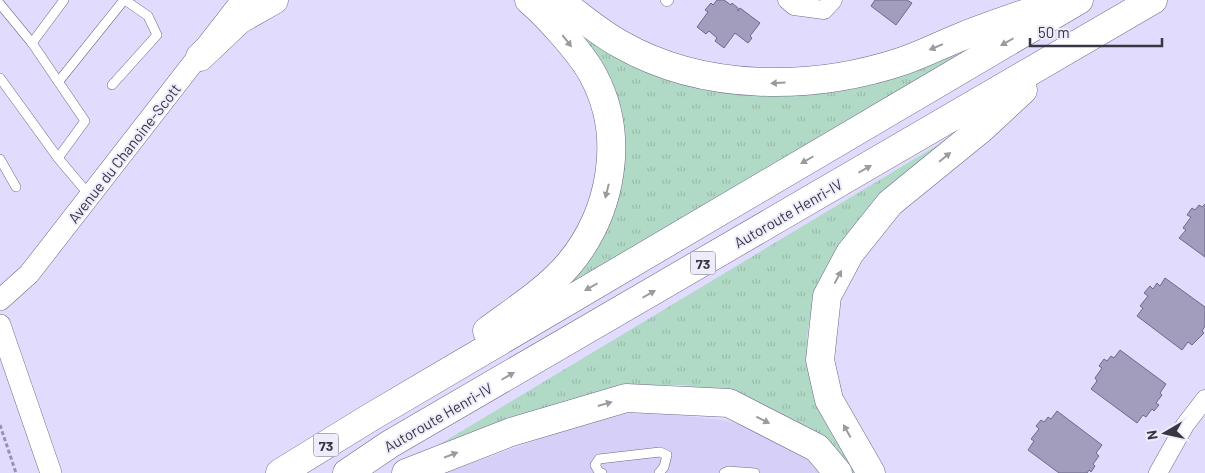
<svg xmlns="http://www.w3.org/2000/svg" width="1205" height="473" font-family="Barlow,sans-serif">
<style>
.built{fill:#d6d0f8}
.grass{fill:url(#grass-tufts)}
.building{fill:#a29dbd;stroke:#6e6986}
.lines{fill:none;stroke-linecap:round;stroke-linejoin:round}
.service-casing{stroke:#6d6886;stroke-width:10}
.minor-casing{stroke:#6d6886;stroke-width:19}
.tertiary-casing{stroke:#6d6886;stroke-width:22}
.motorway-casing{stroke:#6d6886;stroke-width:29}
.path{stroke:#9793ac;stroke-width:3;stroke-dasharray:4 2.5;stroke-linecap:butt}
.service{stroke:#fff;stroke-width:9}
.minor{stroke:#fff;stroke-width:18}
.tertiary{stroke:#fff;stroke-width:21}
.motorway{stroke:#fff;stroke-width:28}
.oneway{fill:#9c9aa1}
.labels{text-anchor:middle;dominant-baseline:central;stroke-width:4;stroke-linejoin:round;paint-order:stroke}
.shield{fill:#eeecfa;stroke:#6f6d7a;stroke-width:1}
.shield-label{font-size:14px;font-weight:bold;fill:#383643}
.street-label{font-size:15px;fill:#383643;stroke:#eeecfa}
</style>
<defs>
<pattern id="grass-tufts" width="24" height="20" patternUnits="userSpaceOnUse" patternTransform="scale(1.25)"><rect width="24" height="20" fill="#b1dac6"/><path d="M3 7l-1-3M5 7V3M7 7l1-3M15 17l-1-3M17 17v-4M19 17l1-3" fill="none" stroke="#99bcab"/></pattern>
</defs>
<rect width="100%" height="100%" fill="#e1dcfe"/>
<!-- built -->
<path class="built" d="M628 413 675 415 722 420 738 424 773 436 809 459 824 473H445L570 428Z"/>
<!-- grass -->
<g class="grass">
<path d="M587 32 701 84 954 51 957 56 569 286 566 280 616 195 580 40Z"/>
<path d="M951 137 817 293C791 371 819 407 857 473H849L720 391 683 385H644L589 394 432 449Z"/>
</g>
<!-- building -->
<g class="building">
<path d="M717 0H724L731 5 732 3 738 8V11L740 8 760 23 750 36 752 38 748 43 735 33 724 48 715 41 717 38 709 31 706 34 697 27 708 12 705 10 711 3 713 5Z"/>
<path d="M875 0H907L912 3 896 25 871 6Z"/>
<path d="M1205 204V257L1179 238 1186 230 1183 228 1191 217 1187 215 1192 208 1195 210 1199 205 1202 207Z"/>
<path d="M1165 278 1205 307V326L1202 331 1204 333 1192 345 1188 342 1182 350 1137 316 1143 308 1140 306 1148 296 1144 293 1150 286 1153 289 1157 283 1160 286Z"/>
<path d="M1120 350 1166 384 1160 393 1162 395 1156 403 1159 405 1154 411 1152 409 1146 417 1143 415 1137 423 1091 389 1097 381 1095 378 1102 368 1099 366 1104 359 1107 361 1111 356 1114 358Z"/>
<path d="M1057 411 1102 445 1096 453 1099 456 1093 464 1095 466 1091 472 1089 470 1087 473H1059L1028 450 1034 441 1031 439 1039 429 1036 426 1041 420 1044 422 1048 417 1051 419Z"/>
</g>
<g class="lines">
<defs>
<g id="service">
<path d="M665 0 667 2 669 0"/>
<path d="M0 4 32 43 85 121 58 158"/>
<path d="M32 43 64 0"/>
<path d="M0 78 58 158 90 196"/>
<path d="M59 81 124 0"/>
<path d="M112 85 157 35 148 16 125 0"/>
<path d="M0 159 16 187"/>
<path d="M602 473 599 472 595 465 599 459 660 452 667 455 664 467 659 473"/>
<path d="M724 473 728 471 755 473"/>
</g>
<g id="minor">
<path d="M787 0 794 6 824 10 833 0"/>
<path d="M1158 473 1185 425 1205 399"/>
</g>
<g id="tertiary">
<path d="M0 300 29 274 242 0"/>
<path d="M0 325 51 473"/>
</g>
<g id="motorway">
<path d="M558 0C578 14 598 32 620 44 704 92 813 91 903 61 923 54 943 44 963 36 988 26 1015 17 1041 8"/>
<path d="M200 57 239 20 274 0"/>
<path d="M487 331C515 310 546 291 569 264 612 212 626 136 593 75 582 54 547 15 529 0"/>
<path d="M280 473 371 417 1079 0"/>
<path d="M347 473 390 444 1153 0"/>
<path d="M406 473 511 432 626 398 729 403 817 448 838 473"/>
<path d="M871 473 829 400 820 360 827 296 850 253 890 203 981 129 1023 90"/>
</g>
</defs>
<!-- service casing -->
<use href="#service" class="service-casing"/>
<!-- minor casing -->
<use href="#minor" class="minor-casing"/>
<!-- tertiary casing -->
<use href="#tertiary" class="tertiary-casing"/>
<!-- motorway casing -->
<use href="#motorway" class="motorway-casing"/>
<!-- path -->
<path class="path" d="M0 425 16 473"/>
<!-- service -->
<use href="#service" class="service"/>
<!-- minor -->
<use href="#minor" class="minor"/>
<!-- tertiary -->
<use href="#tertiary" class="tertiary"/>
<!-- motorway -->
<use href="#motorway" class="motorway"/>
</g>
<!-- one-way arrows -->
<defs><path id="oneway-solid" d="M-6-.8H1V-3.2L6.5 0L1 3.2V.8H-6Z" transform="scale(1.25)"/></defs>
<g class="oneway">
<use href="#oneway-solid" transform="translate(567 41) rotate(52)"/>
<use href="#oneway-solid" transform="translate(1007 42) rotate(150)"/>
<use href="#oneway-solid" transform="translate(936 47) rotate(157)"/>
<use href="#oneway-solid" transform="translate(778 83) rotate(176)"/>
<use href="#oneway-solid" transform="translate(945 157) rotate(-39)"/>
<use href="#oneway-solid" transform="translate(807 160) rotate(150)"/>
<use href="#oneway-solid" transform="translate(865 169) rotate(-30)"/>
<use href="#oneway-solid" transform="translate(607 191) rotate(104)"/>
<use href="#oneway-solid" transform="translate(838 277) rotate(-62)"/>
<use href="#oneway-solid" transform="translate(591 287) rotate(150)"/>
<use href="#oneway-solid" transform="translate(649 294) rotate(-30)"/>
<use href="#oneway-solid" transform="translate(508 376) rotate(-30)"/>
<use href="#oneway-solid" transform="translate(605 404) rotate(-16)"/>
<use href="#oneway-solid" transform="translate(763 420) rotate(27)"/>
<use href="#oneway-solid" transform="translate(847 431) rotate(-119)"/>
<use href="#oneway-solid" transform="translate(451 455) rotate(-21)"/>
</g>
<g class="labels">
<!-- shield labels -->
<g class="shield">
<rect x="690.5" y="251.5" width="25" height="23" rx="4"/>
<rect x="313.5" y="433.5" width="25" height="23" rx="4"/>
</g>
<g class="shield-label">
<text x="703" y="263">73</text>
<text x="326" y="445">73</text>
</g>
<!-- street labels -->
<g class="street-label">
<text transform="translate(124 153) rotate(-52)">Avenue du Chanoine-Scott</text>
<text transform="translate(788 213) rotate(-30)">Autoroute Henri-IV</text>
<text transform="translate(438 417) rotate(-30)">Autoroute Henri-IV</text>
</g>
</g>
<!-- north arrow -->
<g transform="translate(1165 433) rotate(261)" stroke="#eeecfa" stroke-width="4" paint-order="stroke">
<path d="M0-4L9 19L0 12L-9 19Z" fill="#383643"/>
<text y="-8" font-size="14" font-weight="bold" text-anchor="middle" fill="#383643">N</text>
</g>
<!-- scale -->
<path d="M1030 38v8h132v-8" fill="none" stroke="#383643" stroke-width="2.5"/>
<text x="1038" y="38" font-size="15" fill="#383643" stroke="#eeecfa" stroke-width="4" paint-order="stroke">50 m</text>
</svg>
